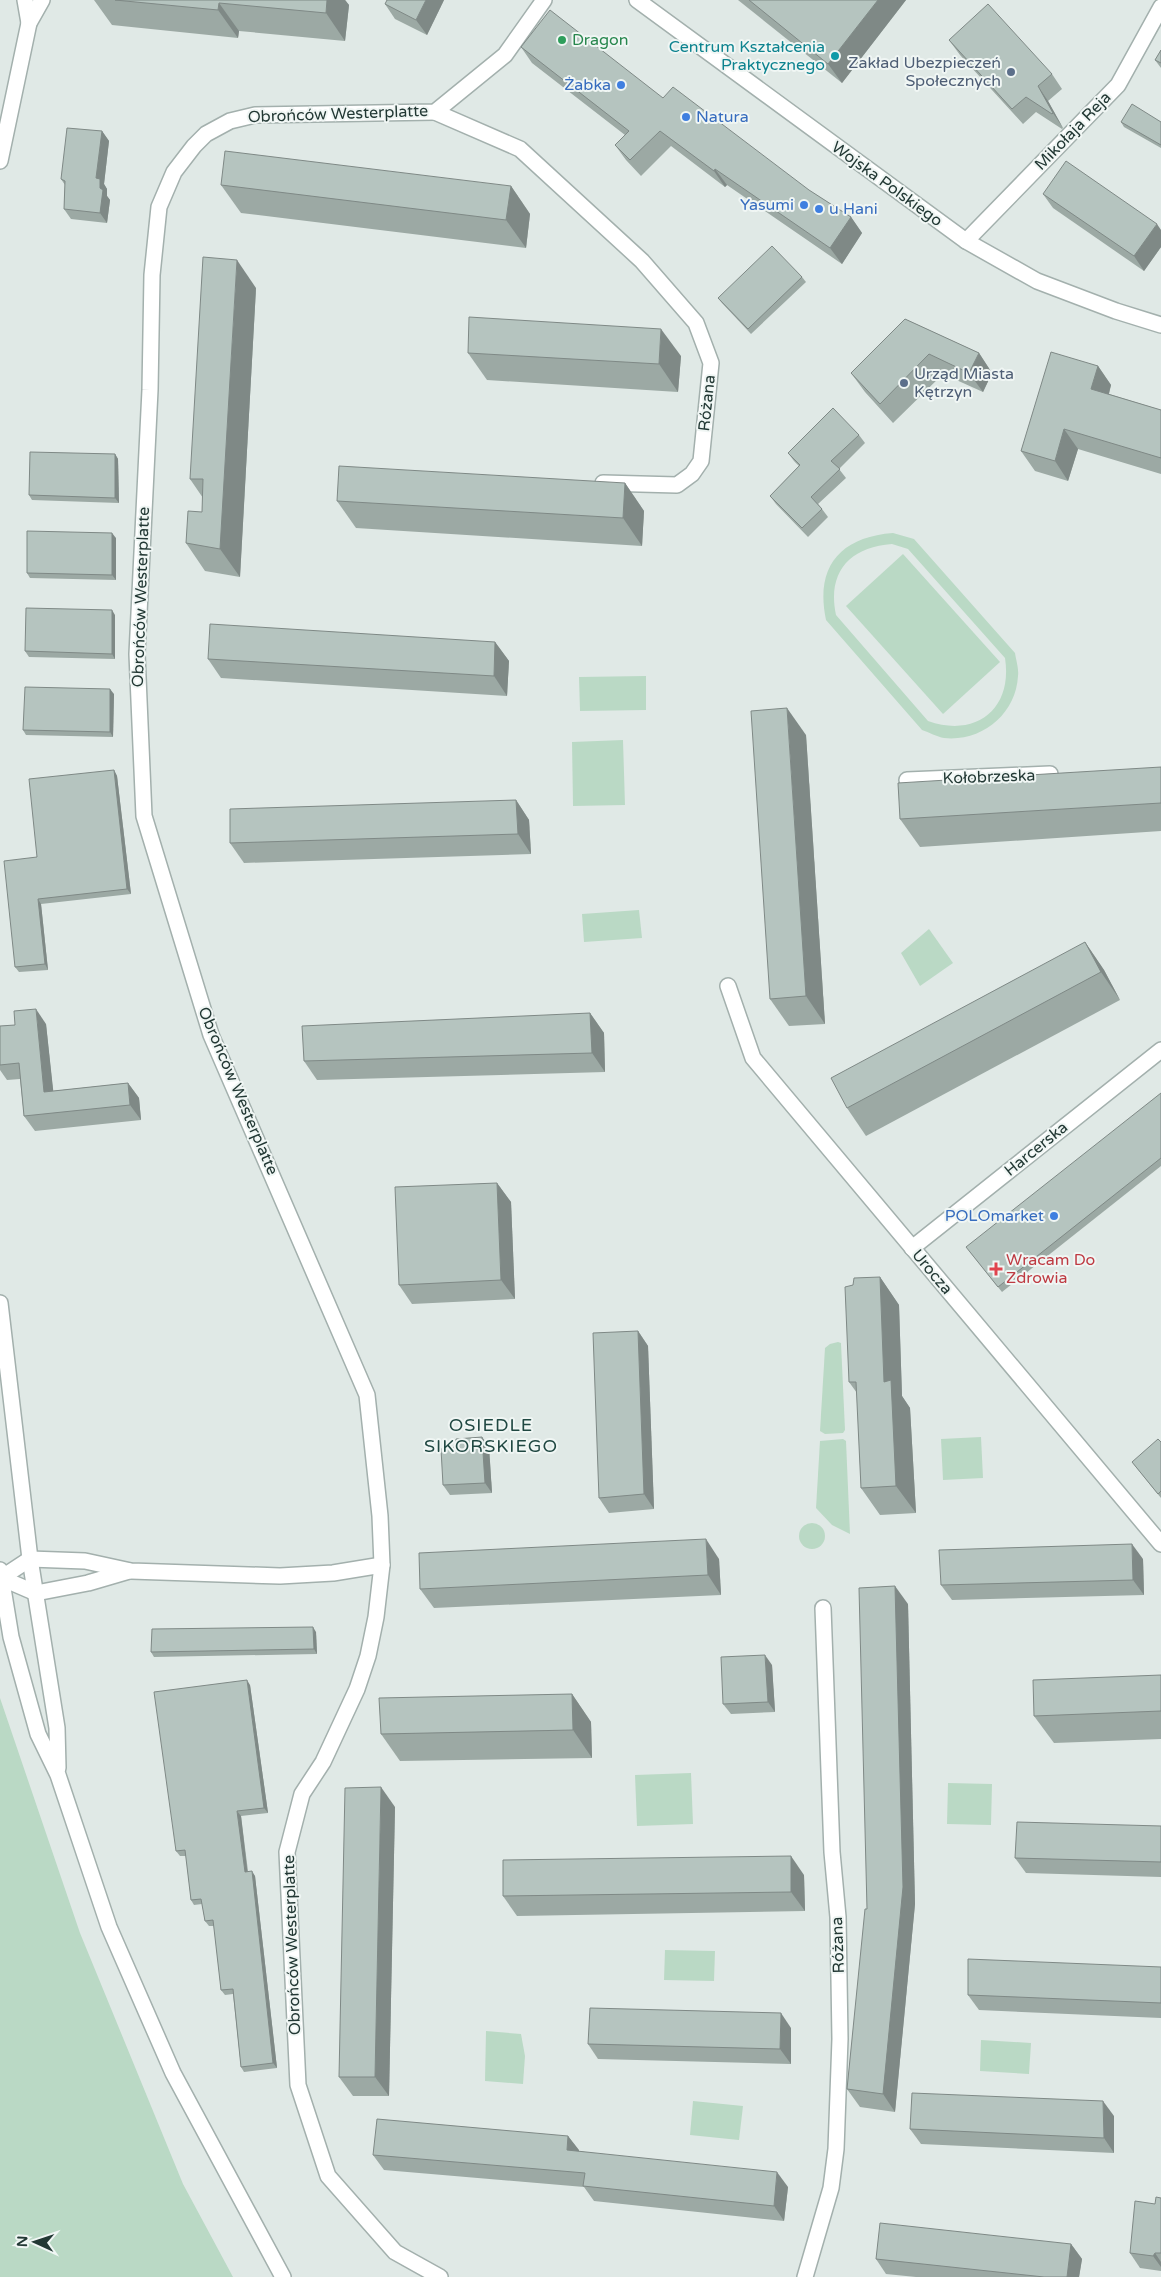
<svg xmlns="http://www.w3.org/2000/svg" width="1161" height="2277" font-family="'Varela Round',sans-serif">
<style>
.green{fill:#bad9c5;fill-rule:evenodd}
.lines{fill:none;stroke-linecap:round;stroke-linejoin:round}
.minor-casing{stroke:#a3b0ad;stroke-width:18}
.tertiary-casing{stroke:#a3b0ad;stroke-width:18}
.minor{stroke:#fff;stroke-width:15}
.tertiary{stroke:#fff;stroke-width:15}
.wall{fill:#9ca9a4}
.shaded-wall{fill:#7f8986}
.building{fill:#b5c4bf;stroke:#7f8986}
.leisure-dot{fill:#2e9e5b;stroke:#f0f6f4;stroke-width:2}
.culture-dot{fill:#0f9aa8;stroke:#f0f6f4;stroke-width:2}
.service-dot{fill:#5c6f8a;stroke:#f0f6f4;stroke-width:2}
.shop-dot{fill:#3f7fe0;stroke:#f0f6f4;stroke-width:2}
.health-dot{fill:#e0444e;stroke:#f0f6f4;stroke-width:2}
.labels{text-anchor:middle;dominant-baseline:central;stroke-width:4;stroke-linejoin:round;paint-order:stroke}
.leisure-label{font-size:16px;fill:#27864d;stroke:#f0f6f4;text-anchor:start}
.culture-label{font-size:16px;fill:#0d838f;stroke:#f0f6f4;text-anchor:end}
.service-label{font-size:16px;fill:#4e5e75;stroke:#f0f6f4;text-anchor:end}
.shop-label{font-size:16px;fill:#366cbe;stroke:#f0f6f4;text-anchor:end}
.street-label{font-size:16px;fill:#223834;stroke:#f0f6f4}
.health-label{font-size:16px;fill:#be3a42;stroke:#f0f6f4;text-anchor:start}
.neighbourhood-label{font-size:18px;letter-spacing:1px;fill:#204842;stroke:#f0f6f4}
</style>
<rect width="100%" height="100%" fill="#e0e9e6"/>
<!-- green -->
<g class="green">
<path d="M893 533 914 539 1015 653C1016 660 1019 669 1018 676 1016 714 982 742 944 738 937 737 929 732 922 730L826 620C815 568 839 537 893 533ZM892 544 908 549 1005 658C1013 709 976 738 928 721L836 615C827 573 849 547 892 544Z"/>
<path d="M903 554 1000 662 943 714 846 606Z"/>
<path d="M646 676V710L580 711 579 677Z"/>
<path d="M623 740 625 805 573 806 572 742Z"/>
<path d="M639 910 642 938 584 942 582 914Z"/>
<path d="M929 929 953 963 920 986 901 953Z"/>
<path d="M838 1342 841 1343 845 1430 843 1433 825 1434 820 1431 825 1348 830 1344Z"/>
<path d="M981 1437 983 1478 943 1480 941 1439Z"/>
<path d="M843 1439 846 1441 850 1534 832 1525 816 1508 820 1441Z"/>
<circle cx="812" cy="1536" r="13"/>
<path d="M0 1698 80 1933 183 2184 233 2277H0Z"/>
<path d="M691 1773 693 1824 637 1826 635 1775Z"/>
<path d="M948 1783 992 1784 991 1825 947 1824Z"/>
<path d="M665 1950 715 1951 714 1981 664 1980Z"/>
<path d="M486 2031 521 2034 525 2056 523 2084 485 2081Z"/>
<path d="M981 2040 1031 2043 1029 2074 980 2071Z"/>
<path d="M693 2101 743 2106 739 2140 690 2135Z"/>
</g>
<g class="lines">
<defs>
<g id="minor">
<path d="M435 112 520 149 642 261 696 323 711 363 701 461 692 474 677 485 603 483"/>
<path d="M966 241 1118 85 1161 7"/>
<path d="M907 780 1050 774"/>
<path d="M728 986 753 1058 1161 1544"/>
<path d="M912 1248 1161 1050"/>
<path d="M1 1578 30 1559 85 1561 131 1571 280 1576 333 1573 382 1565"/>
<path d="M1 1578 36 1593 88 1583 129 1571"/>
<path d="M440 2277 395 2252 328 2176 298 2085 287 1852 302 1794 323 1762 357 1689 368 1656 376 1617 382 1565 380 1516 367 1395 211 1035 144 816 137 654 150 390 152 275 159 207 174 172 194 146 206 134 230 121 255 115 435 112 505 55 544 0"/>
<path d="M805 2277 831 2188 836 2149 840 2039 838 1917 832 1852 823 1608"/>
</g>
<g id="tertiary">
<path d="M25 0 29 23"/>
<path d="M637 0 966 241 1037 281 1116 311 1161 325"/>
<path d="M0 161 29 23 42 0"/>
<path d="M0 1303 30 1559 57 1728 58 1768"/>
<path d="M0 1570 11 1637 38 1734 58 1775 109 1927 173 2073 283 2277"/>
</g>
</defs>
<!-- minor casing -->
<use href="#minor" class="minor-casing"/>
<!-- tertiary casing -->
<use href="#tertiary" class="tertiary-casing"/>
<!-- minor -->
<use href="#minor" class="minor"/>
<!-- tertiary -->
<use href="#tertiary" class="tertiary"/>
</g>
<!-- wall -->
<g class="wall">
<path d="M94 0H345L349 5 345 41 239 31 238 38 112 25Z"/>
<path d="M444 0 427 35 395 19 385 4Z"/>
<path d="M738 0H906L842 83Z"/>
<path d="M949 40 1052 74 1062 89 1048 101 1063 128 1062 129 1036 112 1023 124 960 55Z"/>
<path d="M521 47 663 98 851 217 862 233 842 264 727 185 725 187 671 146 641 176 626 160 615 145 625 135 532 63Z"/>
<path d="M1161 50V68L1155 60Z"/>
<path d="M1121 122H1161V148L1124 127Z"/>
<path d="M102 131 109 141 104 184 107 189V196L110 200 107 223 71 219 64 209 65 185 61 179Z"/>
<path d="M221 185 511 186 530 214 526 248 241 213Z"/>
<path d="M1043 194 1161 230V247L1144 271 1053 208Z"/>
<path d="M802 277 806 282 751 334 722 303 718 298Z"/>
<path d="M256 288 240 577 205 571 186 543 202 512 203 498 190 479Z"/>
<path d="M905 319 979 353 992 373 983 392 943 374 893 423 865 392 851 373Z"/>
<path d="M468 353 681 356 678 392 487 380Z"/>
<path d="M1098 366 1111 385 1109 394 1161 410V474L1078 449 1068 481 1035 471 1021 451Z"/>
<path d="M859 435 865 443 839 469 846 478 818 504 822 509 828 517 808 537 776 504 770 496 799 466 794 461 788 453Z"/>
<path d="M115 454 118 459 119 503 32 500 29 495Z"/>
<path d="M625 483 644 511 642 546 356 528 337 501Z"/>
<path d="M116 538V580L30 578 27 573Z"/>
<path d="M115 615V659L29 657 25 651Z"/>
<path d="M495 642 509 661 507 696 221 678 208 659Z"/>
<path d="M114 694 113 737 26 735 23 730Z"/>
<path d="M806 735 825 1024 789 1026 770 999Z"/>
<path d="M1161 767V831L920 847 900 819Z"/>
<path d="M114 770 117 776 131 894 41 904 48 970 19 972 15 967 37 857Z"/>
<path d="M516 800 529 820 531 854 244 863 230 843Z"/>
<path d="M1085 942 1104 970 1120 1000 866 1136 847 1108Z"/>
<path d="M590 1013 604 1033 605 1072 317 1080 304 1061Z"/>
<path d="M46 1024 53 1091 128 1083 139 1098 141 1120 35 1131 24 1116 20 1079 7 1080 0 1070V1026Z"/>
<path d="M1161 1093V1166L1002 1292 970 1252Z"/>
<path d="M497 1183 511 1202 515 1299 412 1304 399 1285Z"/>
<path d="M880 1277 899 1305 902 1396 910 1408 916 1513 880 1515 861 1488 857 1393 849 1382 853 1285Z"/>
<path d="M638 1331 648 1346 654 1509 609 1513 599 1498Z"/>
<path d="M482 1437 489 1447 492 1493 450 1495 443 1485 456 1447Z"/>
<path d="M1161 1442V1498L1132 1462Z"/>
<path d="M719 1559 721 1595 434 1608 420 1589Z"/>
<path d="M1143 1559 1144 1595 952 1600 941 1585Z"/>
<path d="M908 1604 915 1904 895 2112 860 2107 847 2089 867 1909Z"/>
<path d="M316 1632 317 1654 154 1657 151 1652Z"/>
<path d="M772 1665 775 1712 731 1714 723 1704Z"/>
<path d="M1161 1675V1739L1054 1743 1034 1716Z"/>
<path d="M250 1685 268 1813 241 1816 248 1871 255 1876 277 2068 244 2072 241 2067 233 1994 225 1995 221 1990 214 1926H209L205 1921 202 1904 194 1905 191 1900 186 1856H180L176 1851Z"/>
<path d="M572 1694 591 1722 592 1758 400 1761 381 1734Z"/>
<path d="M395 1807 389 2096H353L339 2077Z"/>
<path d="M1161 1826V1877L1026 1873 1015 1858Z"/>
<path d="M804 1875 805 1911 517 1916 503 1896Z"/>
<path d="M1161 1967V2018L979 2010 968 1995Z"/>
<path d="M791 2028V2064L598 2059 588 2044Z"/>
<path d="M1114 2116V2153L921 2144 910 2129Z"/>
<path d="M568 2136 579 2151 788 2187 784 2221 594 2201 584 2187 384 2170 373 2155Z"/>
<path d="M1161 2198V2271L1140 2268 1130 2253 1155 2204Z"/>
<path d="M1071 2244 1082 2259 1079 2277H916L886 2274 876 2259Z"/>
</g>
<!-- shaded-wall -->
<g class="shaded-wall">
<path d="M327 0H345L349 5 345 41 326 13Z"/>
<path d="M426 0H444L427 35 416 20Z"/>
<path d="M878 0H906L842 83 828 64Z"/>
<path d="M219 3 239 31 238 38 218 10Z"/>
<path d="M1038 86 1048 101 1063 128 1053 113Z"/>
<path d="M102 131 109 141 104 184 107 189V196L110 200 107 223 100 213 96 178Z"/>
<path d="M715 169 727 185 725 187 714 171Z"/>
<path d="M511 186 530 214 526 248 506 220Z"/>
<path d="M851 217 862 233 842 264 830 248Z"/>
<path d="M1157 224 1161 230V247L1144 271 1134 256Z"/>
<path d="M237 260 256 288 240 577 220 549Z"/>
<path d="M661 329 681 356 678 392 659 364Z"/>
<path d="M979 353 992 373 983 392 969 373Z"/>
<path d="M1098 366 1111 385 1105 408 1091 389Z"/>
<path d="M1064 429 1078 449 1068 481 1055 461Z"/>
<path d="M115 454 118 459 119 503 115 498Z"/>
<path d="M625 483 644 511 642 546 623 518Z"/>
<path d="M112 533 116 538V580L112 575Z"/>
<path d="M112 610 115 615V659L112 654Z"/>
<path d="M495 642 509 661 507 696 494 676Z"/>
<path d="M110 689 114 694 113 737 110 732Z"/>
<path d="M787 708 806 735 825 1024 806 996Z"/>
<path d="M114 770 117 776 131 894 127 889Z"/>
<path d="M516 800 529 820 531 854 518 834Z"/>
<path d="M38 899 41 904 48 970 45 964Z"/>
<path d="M1085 942 1104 970 1120 1000 1101 972Z"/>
<path d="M36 1009 46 1024 55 1107 44 1092Z"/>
<path d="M590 1013 604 1033 605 1072 592 1053Z"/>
<path d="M128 1083 139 1098 141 1120 130 1105Z"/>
<path d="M497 1183 511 1202 515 1299 501 1280Z"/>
<path d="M880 1277 899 1305 902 1396 910 1408 916 1513 896 1486 884 1382Z"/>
<path d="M638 1331 648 1346 654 1509 644 1494Z"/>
<path d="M482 1437 489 1447 492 1493 485 1483Z"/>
<path d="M706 1539 719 1559 721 1595 708 1575Z"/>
<path d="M1132 1544 1143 1559 1144 1595 1133 1580Z"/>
<path d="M895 1586 908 1604 915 1904 895 2112 883 2094Z"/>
<path d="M313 1627 316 1632 317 1654 314 1649Z"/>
<path d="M765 1655 772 1665 775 1712 768 1702Z"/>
<path d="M247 1680 250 1685 268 1813 264 1808Z"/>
<path d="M572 1694 591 1722 592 1758 573 1730Z"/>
<path d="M381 1787 395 1807 389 2096 375 2077Z"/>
<path d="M237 1811 241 1816 248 1877 245 1872Z"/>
<path d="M791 1856 804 1875 805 1911 791 1892Z"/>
<path d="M252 1871 255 1876 277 2068 273 2063Z"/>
<path d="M781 2013 791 2028V2064L780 2049Z"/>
<path d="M1103 2101 1114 2116V2153L1104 2138Z"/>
<path d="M568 2136 579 2150 577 2165 567 2150Z"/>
<path d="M777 2172 788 2187 784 2221 774 2206Z"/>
<path d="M1071 2244 1082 2259 1079 2277H1067Z"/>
<path d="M1155 2253 1161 2262V2267L1153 2256Z"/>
</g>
<!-- building -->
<g class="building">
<path d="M115 0H327L326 13 219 3 218 10Z"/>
<path d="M387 0H426L416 20 385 4Z"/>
<path d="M749 0H878L828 64Z"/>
<path d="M988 4 1052 74 1038 86 1053 113 1052 114 1026 97 1012 109 949 40Z"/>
<path d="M550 10 663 98 673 87 809 190 851 217 830 248 715 169 714 171 660 131 630 160 615 145 629 131 521 47Z"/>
<path d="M1161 50V63L1155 60Z"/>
<path d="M1132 104 1161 122V145L1121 122Z"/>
<path d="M67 128 102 131 96 178 100 179V188L103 190 100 213 64 209 65 181 61 179Z"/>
<path d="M225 151 511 186 506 220 221 185Z"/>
<path d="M1066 161 1157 224 1134 256 1043 194Z"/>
<path d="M772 246 802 277 748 329 718 298Z"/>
<path d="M203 257 237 260 220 549 186 543 188 511 202 512 203 479H190Z"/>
<path d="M469 317 661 329 659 364 468 353Z"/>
<path d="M905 319 979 353 969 373 929 354 880 404 851 373Z"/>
<path d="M1051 352 1098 366 1091 389 1161 410V458L1064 429 1055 461 1021 451Z"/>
<path d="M833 408 859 435 831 461 840 469 811 497 822 509 802 528 770 496 800 465 788 453Z"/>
<path d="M30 452 115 454V498L29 495Z"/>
<path d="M339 466 625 483 623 518 337 501Z"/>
<path d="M27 531 112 533V575L27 573Z"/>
<path d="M26 608 112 610V654L25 651Z"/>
<path d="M210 624 495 642 494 676 208 659Z"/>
<path d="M25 687 110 689V732L23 730Z"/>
<path d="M787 708 806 996 770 999 751 711Z"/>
<path d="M1161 767V803L900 819 898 783Z"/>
<path d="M114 770 127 889 38 899 45 964 15 967 4 861 37 857 29 779Z"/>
<path d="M516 800 518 834 230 843V809Z"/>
<path d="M1085 942 1101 972 847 1108 831 1078Z"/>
<path d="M36 1009 44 1092 128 1083 130 1105 24 1116 19 1063 0 1065V1026L15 1025 14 1011Z"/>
<path d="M590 1013 592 1053 304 1061 302 1026Z"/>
<path d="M1161 1093V1158L998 1287 966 1247Z"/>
<path d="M497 1183 501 1280 399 1285 395 1187Z"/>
<path d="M880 1277 884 1382 891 1380 896 1486 861 1488 856 1382H849L845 1287 853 1285 854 1278Z"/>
<path d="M638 1331 644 1494 599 1498 593 1333Z"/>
<path d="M482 1437 485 1483 443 1485 441 1449 456 1447V1439Z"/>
<path d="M1158 1439 1161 1442V1491L1158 1494 1132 1462Z"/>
<path d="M706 1539 708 1575 420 1589 419 1553Z"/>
<path d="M1132 1544 1133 1580 941 1585 939 1550Z"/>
<path d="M895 1586 903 1887 883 2094 847 2089 865 1909H867L859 1588Z"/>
<path d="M313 1627 314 1649 151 1652 152 1629Z"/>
<path d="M765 1655 768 1702 723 1704 721 1657Z"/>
<path d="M1161 1675V1711L1034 1716 1033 1680Z"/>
<path d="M247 1680 264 1808 237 1811 245 1872 252 1871 273 2063 241 2067 233 1989 221 1990 213 1920 205 1921 201 1899 191 1900 185 1850 176 1851 154 1692Z"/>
<path d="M572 1694 573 1730 381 1734 379 1698Z"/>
<path d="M381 1787 375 2077H339L345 1788Z"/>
<path d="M1017 1822 1161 1826V1862L1015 1858Z"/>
<path d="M791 1856V1892L503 1896V1860Z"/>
<path d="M968 1959 1161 1967V2003L968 1995Z"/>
<path d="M590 2008 781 2013 780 2049 588 2044Z"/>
<path d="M912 2093 1103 2101 1104 2138 910 2129Z"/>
<path d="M377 2119 568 2136 567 2150 777 2172 774 2206 583 2186 585 2173 373 2155Z"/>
<path d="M1156 2197 1161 2198V2253H1155L1153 2256 1130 2253 1135 2201 1155 2204Z"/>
<path d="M880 2223 1071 2244 1067 2277H1044L876 2259Z"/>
</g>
<!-- markers -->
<circle class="leisure-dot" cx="562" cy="40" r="5"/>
<circle class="culture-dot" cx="835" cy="56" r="5"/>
<g class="service-dot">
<circle cx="1011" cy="72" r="5"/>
<circle cx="904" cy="383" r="5"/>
</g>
<g class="shop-dot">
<circle cx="621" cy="85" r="5"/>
<circle cx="686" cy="117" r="5"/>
<circle cx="804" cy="205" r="5"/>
<circle cx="819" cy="209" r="5"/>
<circle cx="1054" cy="1216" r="5"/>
</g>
<path class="health-dot" d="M993.5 1261.5h5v5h5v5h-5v5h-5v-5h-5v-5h5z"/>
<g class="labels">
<!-- leisure labels -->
<g class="leisure-label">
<text x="572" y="40">Dragon</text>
</g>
<!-- culture labels -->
<g class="culture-label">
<text x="825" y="47">Centrum Kształcenia<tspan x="825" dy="18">Praktycznego</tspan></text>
</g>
<!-- service labels -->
<g class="service-label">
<text x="1001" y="63">Zakład Ubezpieczeń<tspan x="1001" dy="18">Społecznych</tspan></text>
<text x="914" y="374" text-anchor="start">Urząd Miasta<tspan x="914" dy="18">Kętrzyn</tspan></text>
</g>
<!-- shop labels -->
<g class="shop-label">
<text x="611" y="85">Żabka</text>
<text x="696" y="117" text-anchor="start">Natura</text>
<text x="794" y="205">Yasumi</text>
<text x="829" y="209" text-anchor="start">u Hani</text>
<text x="1044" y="1216">POLOmarket</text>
</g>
<!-- street labels -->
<g class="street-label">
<text transform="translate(338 114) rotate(-2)">Obrońców Westerplatte</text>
<text transform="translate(1073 131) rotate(-46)">Mikołaja Reja</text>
<text transform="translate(887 184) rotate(36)">Wojska Polskiego</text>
<text transform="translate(707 403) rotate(-84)">Różana</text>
<text transform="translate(141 597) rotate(-88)">Obrońców Westerplatte</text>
<text transform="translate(989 777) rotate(-2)">Kołobrzeska</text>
<text transform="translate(238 1091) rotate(67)">Obrońców Westerplatte</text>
<text transform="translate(1036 1149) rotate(-39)">Harcerska</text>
<text transform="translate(932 1272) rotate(50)">Urocza</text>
<text transform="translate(292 1945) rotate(-92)">Obrońców Westerplatte</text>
<text transform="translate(838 1945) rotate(-92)">Różana</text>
</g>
<!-- health labels -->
<g class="health-label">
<text x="1006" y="1260">Wracam Do<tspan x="1006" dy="18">Zdrowia</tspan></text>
</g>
<!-- neighbourhood labels -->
<g class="neighbourhood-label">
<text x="491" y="1425">OSIEDLE<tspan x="491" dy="21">SIKORSKIEGO</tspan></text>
</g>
</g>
<!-- north arrow -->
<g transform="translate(35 2242) rotate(273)" stroke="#f0f6f4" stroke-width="4" paint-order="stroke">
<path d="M0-4L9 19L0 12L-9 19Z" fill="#223834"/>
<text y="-8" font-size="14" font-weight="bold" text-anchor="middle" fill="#223834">N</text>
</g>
</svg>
